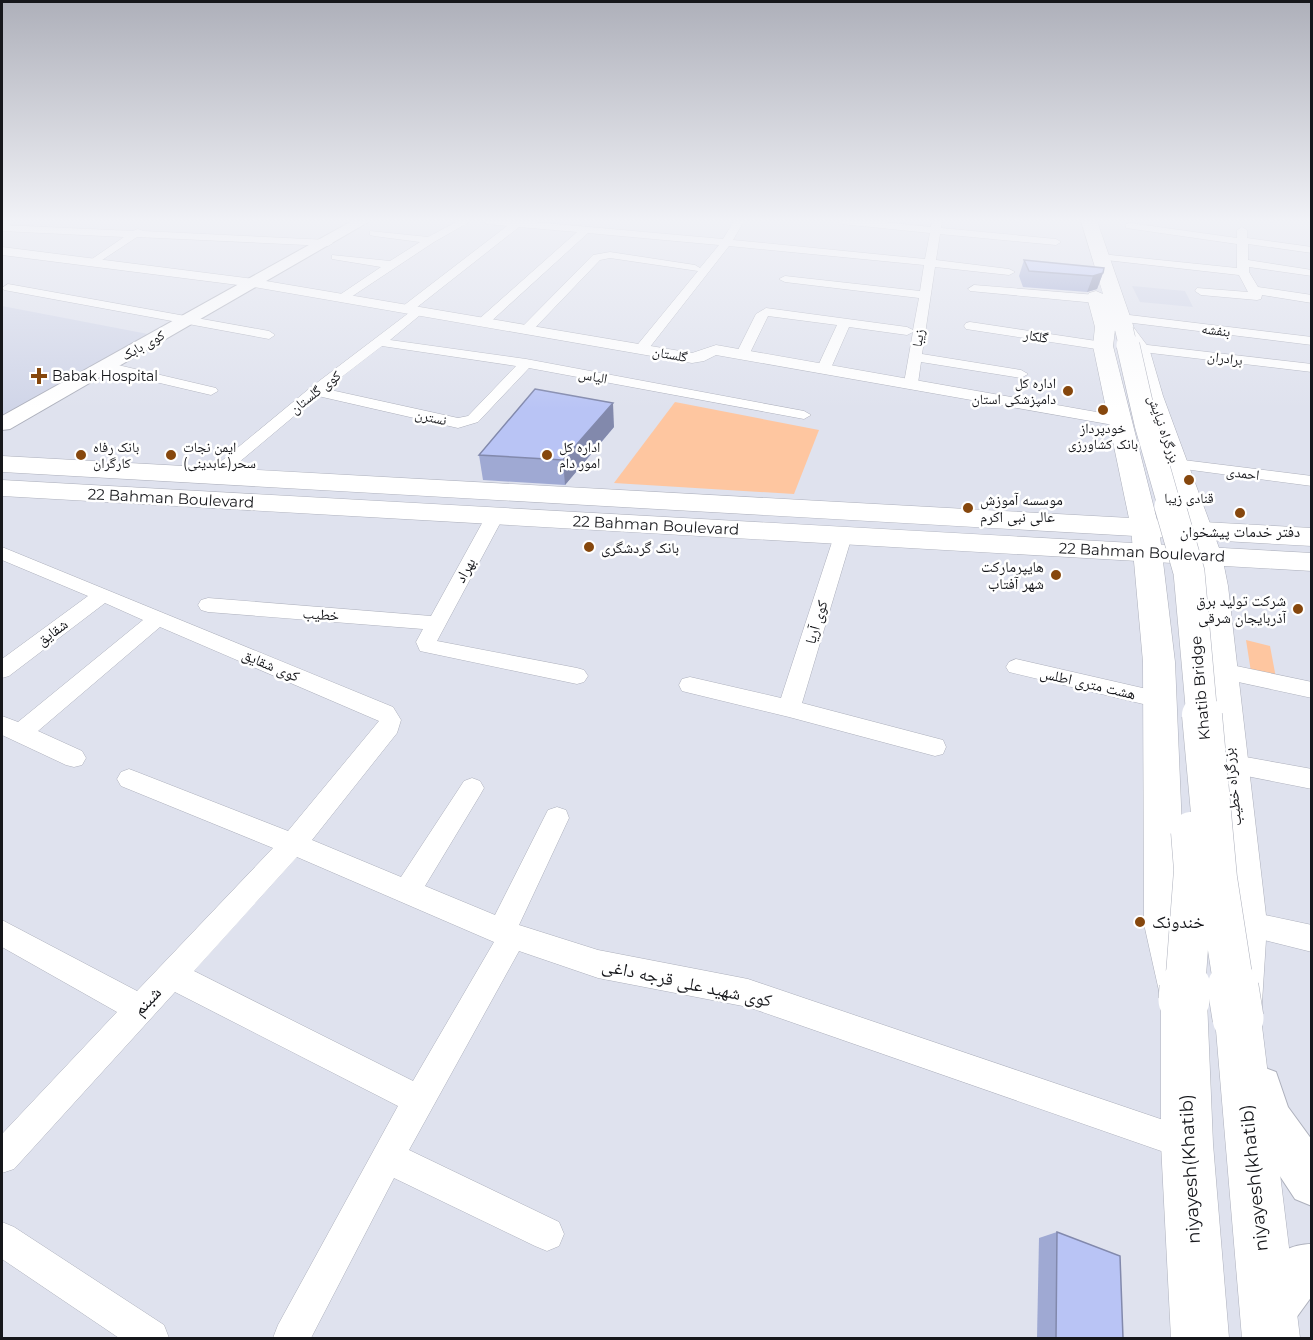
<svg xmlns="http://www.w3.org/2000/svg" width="1313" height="1340" font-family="Montserrat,'Noto Naskh Arabic',sans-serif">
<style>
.built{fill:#d0d5e8}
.green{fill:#fec6a0}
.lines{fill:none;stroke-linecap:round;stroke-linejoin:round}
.minor-casing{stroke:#adb0bc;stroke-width:1}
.tertiary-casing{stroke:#adb0bc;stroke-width:1}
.secondary-casing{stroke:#adb0bc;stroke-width:2}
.primary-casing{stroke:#adb0bc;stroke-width:1}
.trunk-casing{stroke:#adb0bc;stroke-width:1}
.minor{fill:#fff;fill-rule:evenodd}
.tertiary{fill:#fff;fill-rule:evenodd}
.secondary{fill:#fff;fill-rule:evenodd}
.primary{fill:#fff;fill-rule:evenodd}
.trunk{fill:#fff;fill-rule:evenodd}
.trunk-bridge-far4-casing{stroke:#adb0bc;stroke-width:19;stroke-linecap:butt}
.trunk-bridge-far3-casing{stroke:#adb0bc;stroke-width:24;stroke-linecap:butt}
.trunk-bridge-far2-casing{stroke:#adb0bc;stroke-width:32;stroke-linecap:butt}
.trunk-bridge-far1-casing{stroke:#adb0bc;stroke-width:41;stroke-linecap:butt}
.trunk-bridge-casing{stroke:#adb0bc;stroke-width:52;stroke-linecap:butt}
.trunk-bridge-far4{stroke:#fff;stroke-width:18}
.trunk-bridge-far3{stroke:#fff;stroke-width:23}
.trunk-bridge-far2{stroke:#fff;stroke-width:31}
.trunk-bridge-far1{stroke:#fff;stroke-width:40}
.trunk-bridge{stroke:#fff;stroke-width:51}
.wall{fill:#9fa9d3}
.shaded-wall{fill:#8289ac}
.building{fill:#b9c4f5;stroke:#8289ac;stroke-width:1.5}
.poi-dot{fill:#86470d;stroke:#fff;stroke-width:2}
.labels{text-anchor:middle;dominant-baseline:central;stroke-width:5;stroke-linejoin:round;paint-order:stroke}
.far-street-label{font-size:14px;fill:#16171b;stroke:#fff}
.far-poi-label{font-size:14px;fill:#16171b;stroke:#fff;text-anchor:start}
.street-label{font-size:15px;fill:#16171b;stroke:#fff}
.poi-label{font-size:15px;fill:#16171b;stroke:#fff;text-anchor:start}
.near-poi-label{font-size:18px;fill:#16171b;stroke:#fff;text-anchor:start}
.near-street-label{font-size:18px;fill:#16171b;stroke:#fff}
</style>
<rect width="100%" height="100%" fill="#dfe2ee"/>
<!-- built -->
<g class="built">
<path d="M1132 286 1185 291 1193 307 1140 302Z"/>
<path d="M2 306 153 335 2 417Z"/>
</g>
<!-- green -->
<g class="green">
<path d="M675 402 819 430 794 494 614 483Z"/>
<path d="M1246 640 1270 646 1276 678 1251 672Z"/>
</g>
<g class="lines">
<defs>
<g id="minor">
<path d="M458 221H471L434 242 345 301H337L335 298 381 267 332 259V255L390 261 420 242 374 236 370 235V231L428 237Z"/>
<path d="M482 221H522L723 239 734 221H744L733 240 925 259 930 233 842 224 837 221H874L931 227 932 221H942L941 228 1056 239 1061 242 1056 245 940 234 936 260 1009 269 1015 272 1009 275 935 267 922 354 1021 370 1028 374 1021 378 921 362 918 383 911 387 904 383 913 332 907 335 849 327 831 368 824 372 817 368 837 325 768 316 748 357H738L736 354 756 314 766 308 907 327 913 330 919 298 785 282 779 279 785 276 920 291 924 265 729 246 646 352 641 353 634 349 698 271 610 258 600 260 531 332H521L520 329 593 255 610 252 695 265 700 268 719 245 588 233 487 325H479L477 322 479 319 577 232 519 227 416 308H423L425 311 390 340 526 359 804 411 811 415 804 419 529 368 478 422 458 428 318 396 219 479H207L205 476 207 473 310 388 410 312H403V306L507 226 487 224ZM382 346 516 366 468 416 458 418 326 389Z"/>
<path d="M1130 223 1237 238V230L1242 227 1247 230V238L1312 247V253L1248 244V260L1312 270V276L1249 267V272L1258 287 1312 295V303L1262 295 1261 299 1257 300 1201 295 1195 291 1197 288 1248 292 1239 275 1097 259 1096 257 1101 254 1237 268V244L1126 228V224Z"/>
<path d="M2 225 133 231 138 229 143 231 328 240 333 243 328 246 137 237 93 266 89 265V261L124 237 2 231Z"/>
<path d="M8 284 269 331 275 335 269 339 4 290 2 288Z"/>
<path d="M974 285 1096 295 1102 299 1096 303 970 291 968 289Z"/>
<path d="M1121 314 1312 337V345L1117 321 1115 318 1117 315Z"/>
<path d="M970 322 1103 342 1110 346 1103 350 966 329 964 326 966 323Z"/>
<path d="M1139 344 1312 364V372L1134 351 1132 348Z"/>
<path d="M105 362 216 388 218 391 211 395 100 369 98 366 100 363Z"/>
<path d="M1175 459 1312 476V486L1169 467 1167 464 1169 461Z"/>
<path d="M495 511 501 512 504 516 437 641 577 668 584 670 588 676 584 682 577 684 420 651 416 642 423 629 208 612 201 610 198 605 201 600 208 598 431 616 486 516 489 512Z"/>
<path d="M843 530 849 532 852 536 802 703 943 740 946 747 943 754 935 756 789 717 690 693 682 691 679 685 682 679 690 677 781 698 834 536 837 532Z"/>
<path d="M2 547 393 707 401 720 397 733 312 840 401 877 464 781 472 778 480 781 484 788 480 795 425 886 495 915 548 810 557 807 566 810 569 818 519 925 598 950 748 979 1187 1128 1198 1133 1203 1144 1198 1155 1187 1160 748 1007 598 978 519 951 409 1150 559 1222 564 1234 559 1246 547 1251 535 1246 394 1178 311 1338H273L278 1325 398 1106 175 992 14 1169 2 1173V1134L117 1012 2 947V920L137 991 273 848 121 786 117 779 121 772 129 769 137 772 288 831 379 721 160 627 38 731 82 751 86 758 82 765 74 767 66 765 2 735V716L18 722 143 620 105 603 9 676 2 678V659L88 596 2 560ZM297 857 494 942 413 1081 194 971Z"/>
<path d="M1016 659 1160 692 1168 694 1171 700 1168 706 1160 708 1009 672 1006 667 1009 662Z"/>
<path d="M1222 663 1312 682V698L1215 677 1211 671 1215 665Z"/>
<path d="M1229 754 1312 769V789L1221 771 1217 764 1221 757Z"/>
<path d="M1246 911 1312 925V952L1236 933 1232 924 1236 915Z"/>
<path d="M2 1222 14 1227 164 1325 169 1338H119L2 1259Z"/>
</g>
<g id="tertiary">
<path d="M2 221H16L2 230Z"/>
<path d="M2 247 254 279 692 353 716 345 1119 416 1125 417 1128 421 1125 425 1119 426 716 355 704 361 692 363 254 287 2 255Z"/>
</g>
<g id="secondary">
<path d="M352 221H370L10 429 2 430V416Z"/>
<path d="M1260 1066 1276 1072 1288 1107 1312 1140V1206L1295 1199 1253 1135 1238 1088 1244 1072Z"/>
<path d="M1312 1244V1296L1288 1329 1270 1337 1252 1329 1244 1311C1250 1297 1271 1258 1284 1251 1293 1246 1302 1244 1312 1244Z"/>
</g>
<g id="primary">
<path d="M2 456 1312 528V546L2 472Z"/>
<path d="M2 480 1312 553V571L2 496Z"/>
</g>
<path id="trunk" d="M1081 221H1097L1134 328 1149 348 1163 396 1222 556 1228 586 1267 924 1261 1018 1300 1338H1242L1215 1018 1225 924 1198 586 1194 556 1141 396 1129 349 1115 330 1113 346 1159 528 1175 662 1186 924 1207 1000 1213 1144 1229 1338H1171L1161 1144V1000L1144 924 1143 662 1131 528 1093 346 1095 327 1087 297 1089 293 1096 291 1103 294Z"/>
</defs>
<!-- minor casing -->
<use href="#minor" class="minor-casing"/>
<!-- tertiary casing -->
<use href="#tertiary" class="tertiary-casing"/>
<!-- secondary casing -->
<use href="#secondary" class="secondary-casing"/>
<!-- primary casing -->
<use href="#primary" class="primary-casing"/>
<!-- trunk casing -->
<use href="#trunk" class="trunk-casing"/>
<!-- minor -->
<use href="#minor" class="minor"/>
<!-- tertiary -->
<use href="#tertiary" class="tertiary"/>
<!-- secondary -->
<use href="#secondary" class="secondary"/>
<!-- primary -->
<use href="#primary" class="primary"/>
<!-- trunk -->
<use href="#trunk" class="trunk"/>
<defs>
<path id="trunk-bridge-far4" d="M1124 329 1128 346"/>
<path id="trunk-bridge-far3" d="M1128 345 1146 424 1170 508"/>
<path id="trunk-bridge-far2" d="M1170 506 1189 572 1202 717"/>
<g id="trunk-bridge-far1">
<path d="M1202 715 1217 878 1234 988"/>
<path d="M1185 988 1194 870 1191 832"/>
</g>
<g id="trunk-bridge">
<path d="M1233 987 1238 1018"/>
<path d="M1184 1000 1185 987"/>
</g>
</defs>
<!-- trunk-bridge-far4 casing -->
<use href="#trunk-bridge-far4" class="trunk-bridge-far4-casing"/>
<!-- trunk-bridge-far3 casing -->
<use href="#trunk-bridge-far3" class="trunk-bridge-far3-casing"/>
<!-- trunk-bridge-far2 casing -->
<use href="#trunk-bridge-far2" class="trunk-bridge-far2-casing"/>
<!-- trunk-bridge-far1 casing -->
<use href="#trunk-bridge-far1" class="trunk-bridge-far1-casing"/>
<!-- trunk-bridge casing -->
<use href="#trunk-bridge" class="trunk-bridge-casing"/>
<!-- trunk-bridge-far4 -->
<use href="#trunk-bridge-far4" class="trunk-bridge-far4"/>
<!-- trunk-bridge-far3 -->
<use href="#trunk-bridge-far3" class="trunk-bridge-far3"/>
<!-- trunk-bridge-far2 -->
<use href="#trunk-bridge-far2" class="trunk-bridge-far2"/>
<!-- trunk-bridge-far1 -->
<use href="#trunk-bridge-far1" class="trunk-bridge-far1"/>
<!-- trunk-bridge -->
<use href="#trunk-bridge" class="trunk-bridge"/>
</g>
<!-- wall -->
<g class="wall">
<path d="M1024 260 1103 273 1097 289 1087 292 1023 287 1019 276Z"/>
<path d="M614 427 565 485 483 480 479 455Z"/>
<path d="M1057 1232 1123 1338H1037L1039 1238Z"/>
</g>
<!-- shaded-wall -->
<g class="shaded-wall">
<path d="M1103 273 1097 289 1087 292 1093 276Z"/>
<path d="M613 403 614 427 565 485 563 460Z"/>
</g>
<!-- building -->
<g class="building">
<path d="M1024 260 1104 268 1103 273 1093 276 1029 271Z"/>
<path d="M535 389 613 403 563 460 479 455Z"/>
<path d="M1057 1232 1120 1256 1123 1338H1056Z"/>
</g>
<!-- sky -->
<linearGradient id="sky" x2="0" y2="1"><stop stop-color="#aeb0ba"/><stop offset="0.54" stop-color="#f1f2f7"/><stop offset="1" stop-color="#f1f2f7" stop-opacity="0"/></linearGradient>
<rect width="1313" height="409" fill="url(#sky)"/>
<!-- markers -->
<g class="poi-dot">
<path d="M36 367h6v6h6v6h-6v6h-6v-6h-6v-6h6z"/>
<circle cx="1068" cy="391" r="6"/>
<circle cx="1103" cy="410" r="6"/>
<circle cx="81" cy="455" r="6"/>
<circle cx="171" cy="455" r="6"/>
<circle cx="547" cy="455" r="6"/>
<circle cx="1189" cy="480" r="6"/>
<circle cx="968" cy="508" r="6"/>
<circle cx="1240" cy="513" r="6"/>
<circle cx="589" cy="547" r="6"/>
<circle cx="1056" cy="575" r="6"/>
<circle cx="1298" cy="609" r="6"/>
<circle cx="1140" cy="922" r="6"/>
</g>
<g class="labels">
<!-- far-street labels -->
<g class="far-street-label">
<text transform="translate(1216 330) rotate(7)">بنفشه</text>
<text transform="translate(1036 336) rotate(9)">گلکار</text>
<text transform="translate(918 338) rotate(-81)">زیبا</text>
<text transform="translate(143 345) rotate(-29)">کوی بابک</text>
<text transform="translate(670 354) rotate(10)">گلستان</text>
<text transform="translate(1225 358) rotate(7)">برادران</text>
<text transform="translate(593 376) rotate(11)">الیاس</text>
<text transform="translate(315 392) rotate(-38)">کوی گلستان</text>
<text transform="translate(431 417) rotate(13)">نسترن</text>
<text transform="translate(1164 429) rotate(71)">بزرگراه نیایش</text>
<text transform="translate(1243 473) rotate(7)">احمدی</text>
</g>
<!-- far-poi labels -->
<g class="far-poi-label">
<text x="52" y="376">Babak Hospital</text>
<text x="1056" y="383" text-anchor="end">اداره کل<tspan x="1056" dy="16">دامپزشکی استان</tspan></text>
<text x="1103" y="428" text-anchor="middle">خودپرداز<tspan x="1103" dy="16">بانک کشاورزی</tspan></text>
<text x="93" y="447">بانک رفاه<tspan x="93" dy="16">کارگران</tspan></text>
<text x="183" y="447">ایمن نجات<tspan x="183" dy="16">سحر(عابدینی)</tspan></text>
<text x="559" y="447">اداره کل<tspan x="559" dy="16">امور دام</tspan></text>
<text x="1189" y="498" text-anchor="middle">قنادی زیبا</text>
</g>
<!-- street labels -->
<g class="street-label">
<text transform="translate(171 498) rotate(3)">22 Bahman Boulevard</text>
<text transform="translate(656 525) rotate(3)">22 Bahman Boulevard</text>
<text transform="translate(1142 552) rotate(3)">22 Bahman Boulevard</text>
<text transform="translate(465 570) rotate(-61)">بهراد</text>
<text transform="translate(321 614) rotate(4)">خطیب</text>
<text transform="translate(816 622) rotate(-73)">کوی آریا</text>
<text transform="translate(52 632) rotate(-36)">شقایق</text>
<text transform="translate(271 665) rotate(23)">کوی شقایق</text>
<text transform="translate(1088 683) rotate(13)">هشت متری اطلس</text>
<text transform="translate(1200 688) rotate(-95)">Khatib Bridge</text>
<text transform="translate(1232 787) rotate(-96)">بزرگراه خطیب</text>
</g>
<!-- poi labels -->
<g class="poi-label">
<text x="980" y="499">موسسه آموزش<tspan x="980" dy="17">عالی نبی اکرم</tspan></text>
<text x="1240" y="531" text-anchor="middle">دفتر خدمات پیشخوان</text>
<text x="601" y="547">بانک گردشگری</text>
<text x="1044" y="566" text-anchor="end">هایپرمارکت<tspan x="1044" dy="17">شهر آفتاب</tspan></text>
<text x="1286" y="600" text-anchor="end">شرکت تولید برق<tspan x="1286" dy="17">آذربایجان شرقی</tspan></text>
</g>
<!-- near-poi labels -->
<g class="near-poi-label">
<text x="1152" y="922">خندونک</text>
</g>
<!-- near-street labels -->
<g class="near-street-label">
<text transform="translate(687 983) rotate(12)">کوی شهید علی قرجه داغی</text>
<text transform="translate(147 1001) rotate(-47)">شبنم</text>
<text transform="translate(1190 1169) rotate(-93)">niyayesh(Khatib)</text>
<text transform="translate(1254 1178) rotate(-96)">niyayesh(khatib)</text>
</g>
</g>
<!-- border -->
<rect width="1313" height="1340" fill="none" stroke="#16171b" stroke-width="6"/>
</svg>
